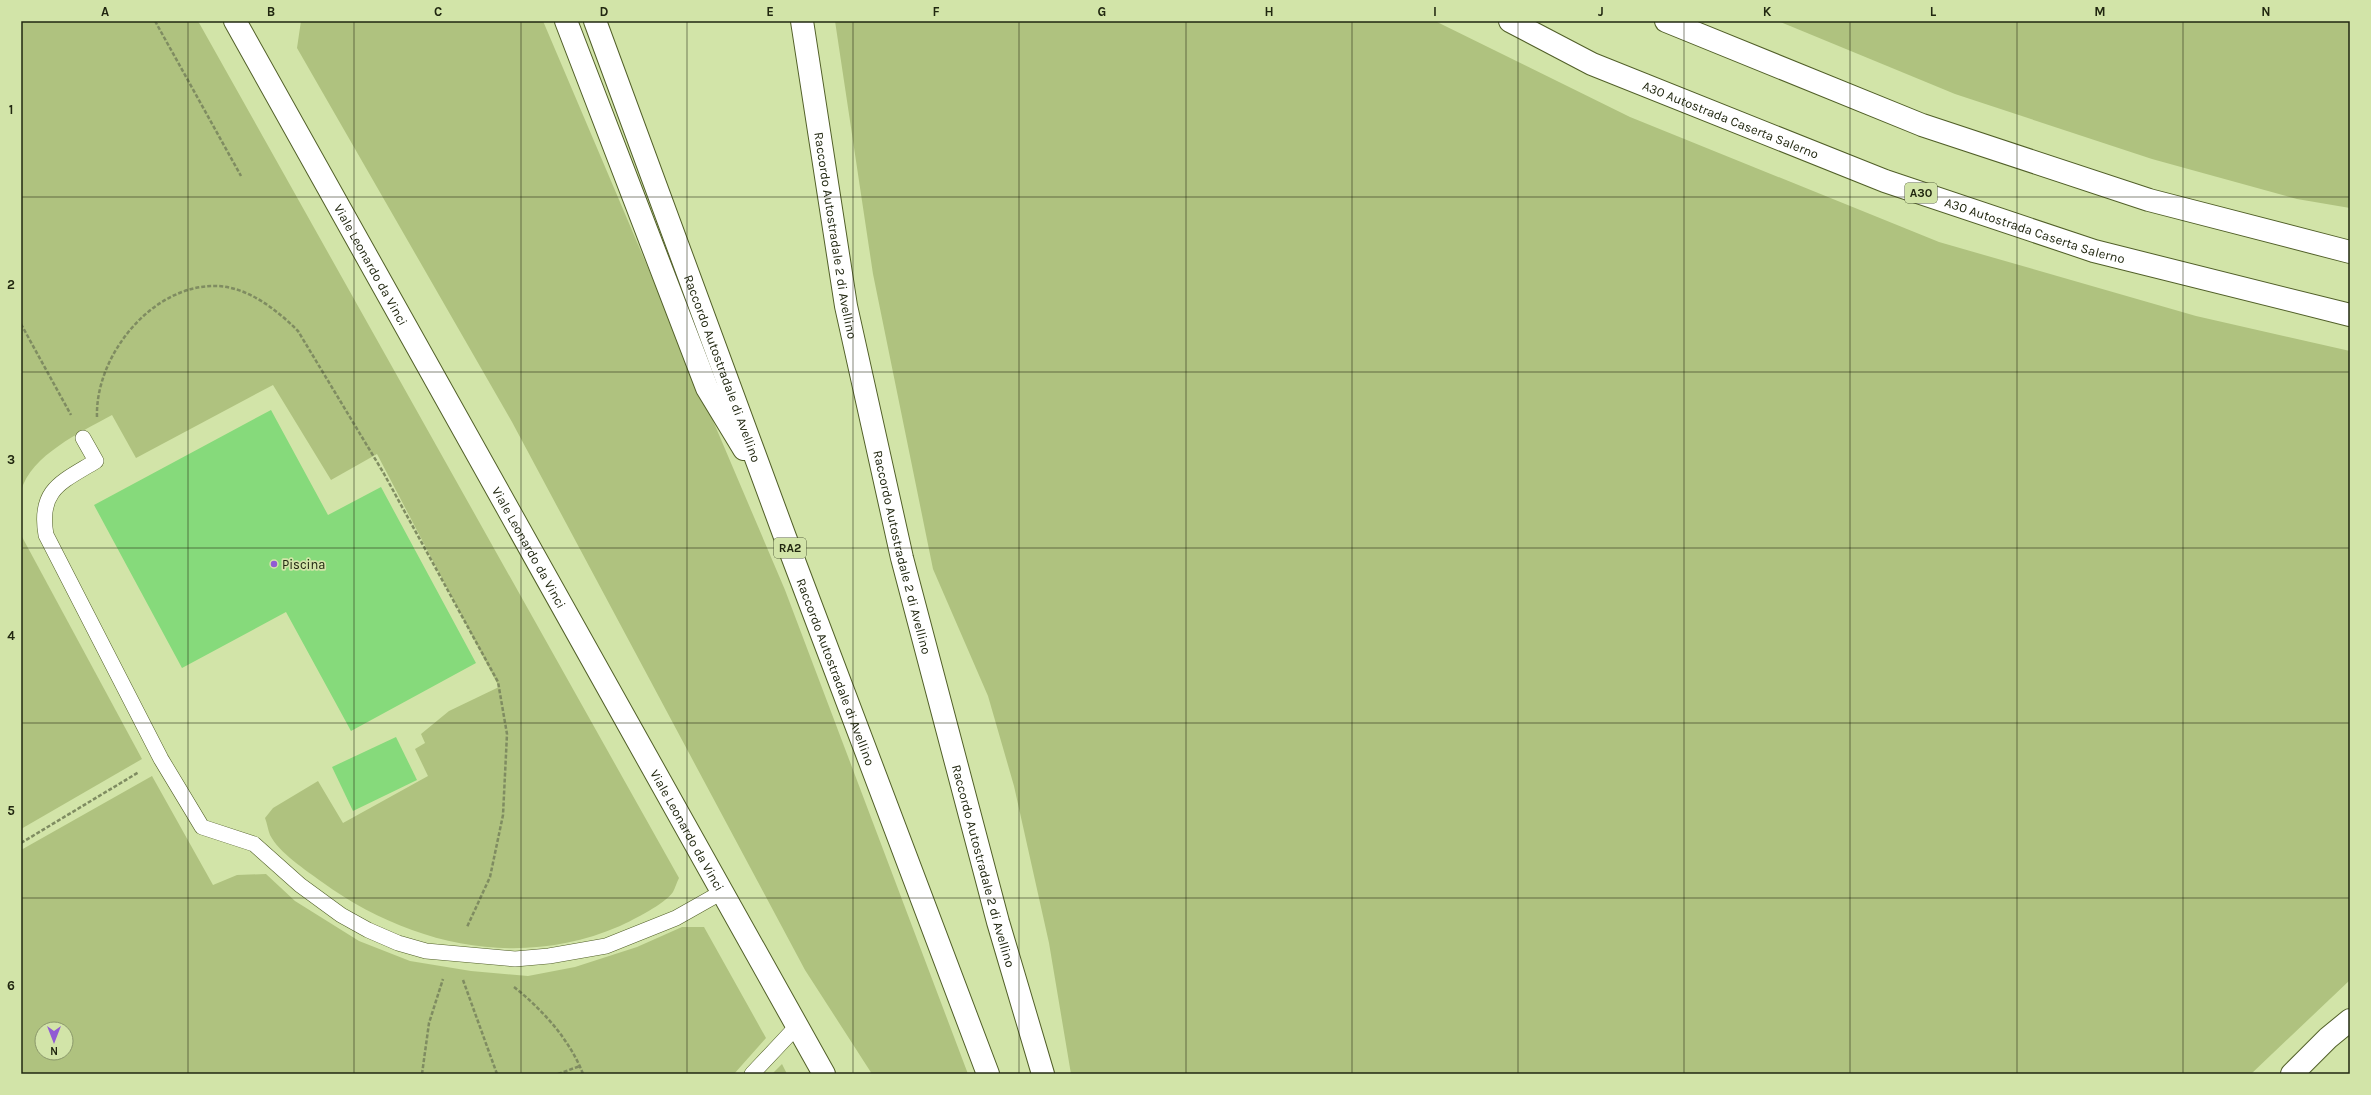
<svg xmlns="http://www.w3.org/2000/svg" width="2371" height="1095" font-family="Karla,sans-serif">
<style>
.green{fill:#afc27f;fill-rule:evenodd}
.building{fill:#86da7b}
.lines{fill:none;stroke-linecap:round;stroke-linejoin:round}
.service-casing{stroke:#515f28;stroke-width:16}
.tertiary-casing{stroke:#515f28;stroke-width:24}
.motorway-casing{stroke:#515f28;stroke-width:24}
.path{stroke:#7f8c61;stroke-width:2.5;stroke-dasharray:4 2;stroke-linecap:butt}
.service{stroke:#fff;stroke-width:15}
.tertiary{stroke:#fff;stroke-width:22}
.motorway{stroke:#fff;stroke-width:22}
.grid{fill:none;stroke:#212710;stroke-width:1;stroke-opacity:0.55}
.poi-dot{fill:#915bd4;stroke:#d2e4a8;stroke-width:1.5}
.labels{text-anchor:middle;dominant-baseline:central;stroke-width:3.5;stroke-linejoin:round;paint-order:stroke}
.shield{fill:#d2e4a8;stroke:#56603e;stroke-width:1}
.shield-label{font-size:12px;font-weight:bold;fill:#212710}
.street-label{font-size:13px;fill:#212710;stroke:#d2e4a8}
.poi-label{font-size:13px;fill:#212710;stroke:#d2e4a8;text-anchor:start}
.neatline{fill:none;stroke:#212710;stroke-width:1.5}
.grid-label{font-size:13px;text-anchor:middle;font-weight:bold;fill:#212710}
</style>
<rect width="100%" height="100%" fill="#d2e4a8"/>
<!-- green -->
<g class="green">
<path d="M21 21H198L679 878C677 882 675 888 673 892 665 904 633 920 620 926 518 970 409 945 322 882 306 870 279 853 270 835 268 830 267 823 265 818L273 808 318 781 343 823 428 776 415 749 425 743 421 734 449 711 499 687 377 454 331 480 273 385 136 458 112 415C81 432 31 455 21 491Z"/>
<path d="M301 21H543L785 590 968 1074H872L805 970 512 422 297 48Z"/>
<path d="M835 21H1435L1630 117 1939 242 2196 316 2350 351V980L2251 1074H1071L1049 943 1014 786 988 696 933 569 873 274Z"/>
<path d="M1778 21H2350V208L2297 199 2152 159 1955 94Z"/>
<path d="M21 535 142 759 21 829Z"/>
<path d="M152 776 213 885 237 875 266 874 295 901 359 941 410 961 471 971 528 976 575 967 637 947 682 927H704L766 1038 734 1074H21V850ZM42 1029H66V1053H42Z"/>
<path d="M782 1064 787 1074H772Z"/>
</g>
<!-- building -->
<g class="building">
<path d="M271 410 328 515 381 487 476 663 351 731 286 612 182 668 94 505Z"/>
<path d="M396 737 417 780 353 811 332 767Z"/>
</g>
<g class="lines">
<defs>
<g id="service">
<path d="M83 438 96 461C62 482 38 489 46 535L161 759 202 827 254 844 300 885 341 915 368 930 398 943 426 951 515 959 549 956 606 946 676 918 722 892"/>
<path d="M752 1074 798 1025"/>
</g>
<g id="tertiary">
<path id="s1" d="M235 21 824 1074"/>
</g>
<g id="motorway">
<path d="M566 21 707 388 744 449"/>
<path id="s2" d="M595 21 785 537 988 1074"/>
<path id="s3" d="M802 21 846 306 902 558 998 922 1043 1074"/>
<path id="s4" d="M1510 21 1592 64 1885 181 2094 251 2350 315"/>
<path d="M1666 21 1922 125 2149 200 2350 252"/>
<path d="M2292 1074 2328 1038 2350 1020"/>
</g>
</defs>
<!-- service casing -->
<use href="#service" class="service-casing"/>
<!-- tertiary casing -->
<use href="#tertiary" class="tertiary-casing"/>
<!-- motorway casing -->
<use href="#motorway" class="motorway-casing"/>
<!-- path -->
<g class="path">
<path d="M155 21 241 176"/>
<path d="M21 324 71 415"/>
<path d="M97 417C95 356 152 284 217 286 248 287 277 310 298 331L383 472 498 682 507 734 503 815 490 877 467 927"/>
<path d="M21 843 139 772"/>
<path d="M463 980 497 1074"/>
<path d="M514 987C542 1009 570 1040 583 1074"/>
<path d="M422 1074 429 1023 443 979"/>
<path d="M558 1074 580 1066"/>
</g>
<!-- service -->
<use href="#service" class="service"/>
<!-- tertiary -->
<use href="#tertiary" class="tertiary"/>
<!-- motorway -->
<use href="#motorway" class="motorway"/>
</g>
<!-- grid -->
<path class="grid" d="M188 21V1074M354 21V1074M521 21V1074M687 21V1074M853 21V1074M1019 21V1074M1186 21V1074M1352 21V1074M1518 21V1074M1684 21V1074M1850 21V1074M2017 21V1074M2183 21V1074M21 197H2350M21 372H2350M21 548H2350M21 723H2350M21 898H2350"/>
<!-- markers -->
<circle class="poi-dot" cx="274" cy="564" r="4"/>
<g class="labels">
<!-- shield labels -->
<g class="shield">
<rect x="1905" y="183" width="32" height="20" rx="3"/>
<rect x="774" y="538" width="32" height="20" rx="3"/>
</g>
<g class="shield-label">
<text x="1921" y="193">A30</text>
<text x="790" y="548">RA2</text>
</g>
<!-- street labels -->
<g class="street-label">
<text stroke="none"><textPath href="#s4" startOffset="242">A30 Autostrada Caserta Salerno</textPath></text>
<text stroke="none"><textPath href="#s4" startOffset="566">A30 Autostrada Caserta Salerno</textPath></text>
<text stroke="none"><textPath href="#s3" startOffset="217">Raccordo Autostradale 2 di Avellino</textPath></text>
<text stroke="none"><textPath href="#s1" startOffset="279">Viale Leonardo da Vinci</textPath></text>
<text stroke="none"><textPath href="#s2" startOffset="370">Raccordo Autostradale di Avellino</textPath></text>
<text stroke="none"><textPath href="#s1" startOffset="603">Viale Leonardo da Vinci</textPath></text>
<text stroke="none"><textPath href="#s3" startOffset="541">Raccordo Autostradale 2 di Avellino</textPath></text>
<text stroke="none"><textPath href="#s2" startOffset="694">Raccordo Autostradale di Avellino</textPath></text>
<text stroke="none"><textPath href="#s1" startOffset="927">Viale Leonardo da Vinci</textPath></text>
<text stroke="none"><textPath href="#s3" startOffset="865">Raccordo Autostradale 2 di Avellino</textPath></text>
</g>
<!-- poi labels -->
<g class="poi-label">
<text x="282" y="564">Piscina</text>
</g>
</g>
<!-- border -->
<rect width="2371" height="1095" fill="none" stroke="#d2e4a8" stroke-width="44"/>
<!-- north arrow -->
<g transform="translate(54 1041) rotate(180)"><circle r="19" fill="#d2e4a8" stroke="#8b986b"/>
<path d="M0-3L7 15L0 10L-7 15Z" fill="#915bd4"/>
<text y="-6" font-size="11" font-weight="bold" text-anchor="middle" fill="#212710">N</text>
</g>
<rect x="22" y="22" width="2327" height="1051" class="neatline"/>
<g class="grid-label">
<text x="105" y="16">A</text>
<text x="271" y="16">B</text>
<text x="438" y="16">C</text>
<text x="604" y="16">D</text>
<text x="770" y="16">E</text>
<text x="936" y="16">F</text>
<text x="1102" y="16">G</text>
<text x="1269" y="16">H</text>
<text x="1435" y="16">I</text>
<text x="1601" y="16">J</text>
<text x="1767" y="16">K</text>
<text x="1933" y="16">L</text>
<text x="2100" y="16">M</text>
<text x="2266" y="16">N</text>
<text x="11" y="114">1</text>
<text x="11" y="289">2</text>
<text x="11" y="464">3</text>
<text x="11" y="640">4</text>
<text x="11" y="815">5</text>
<text x="11" y="990">6</text>
</g>
</svg>
